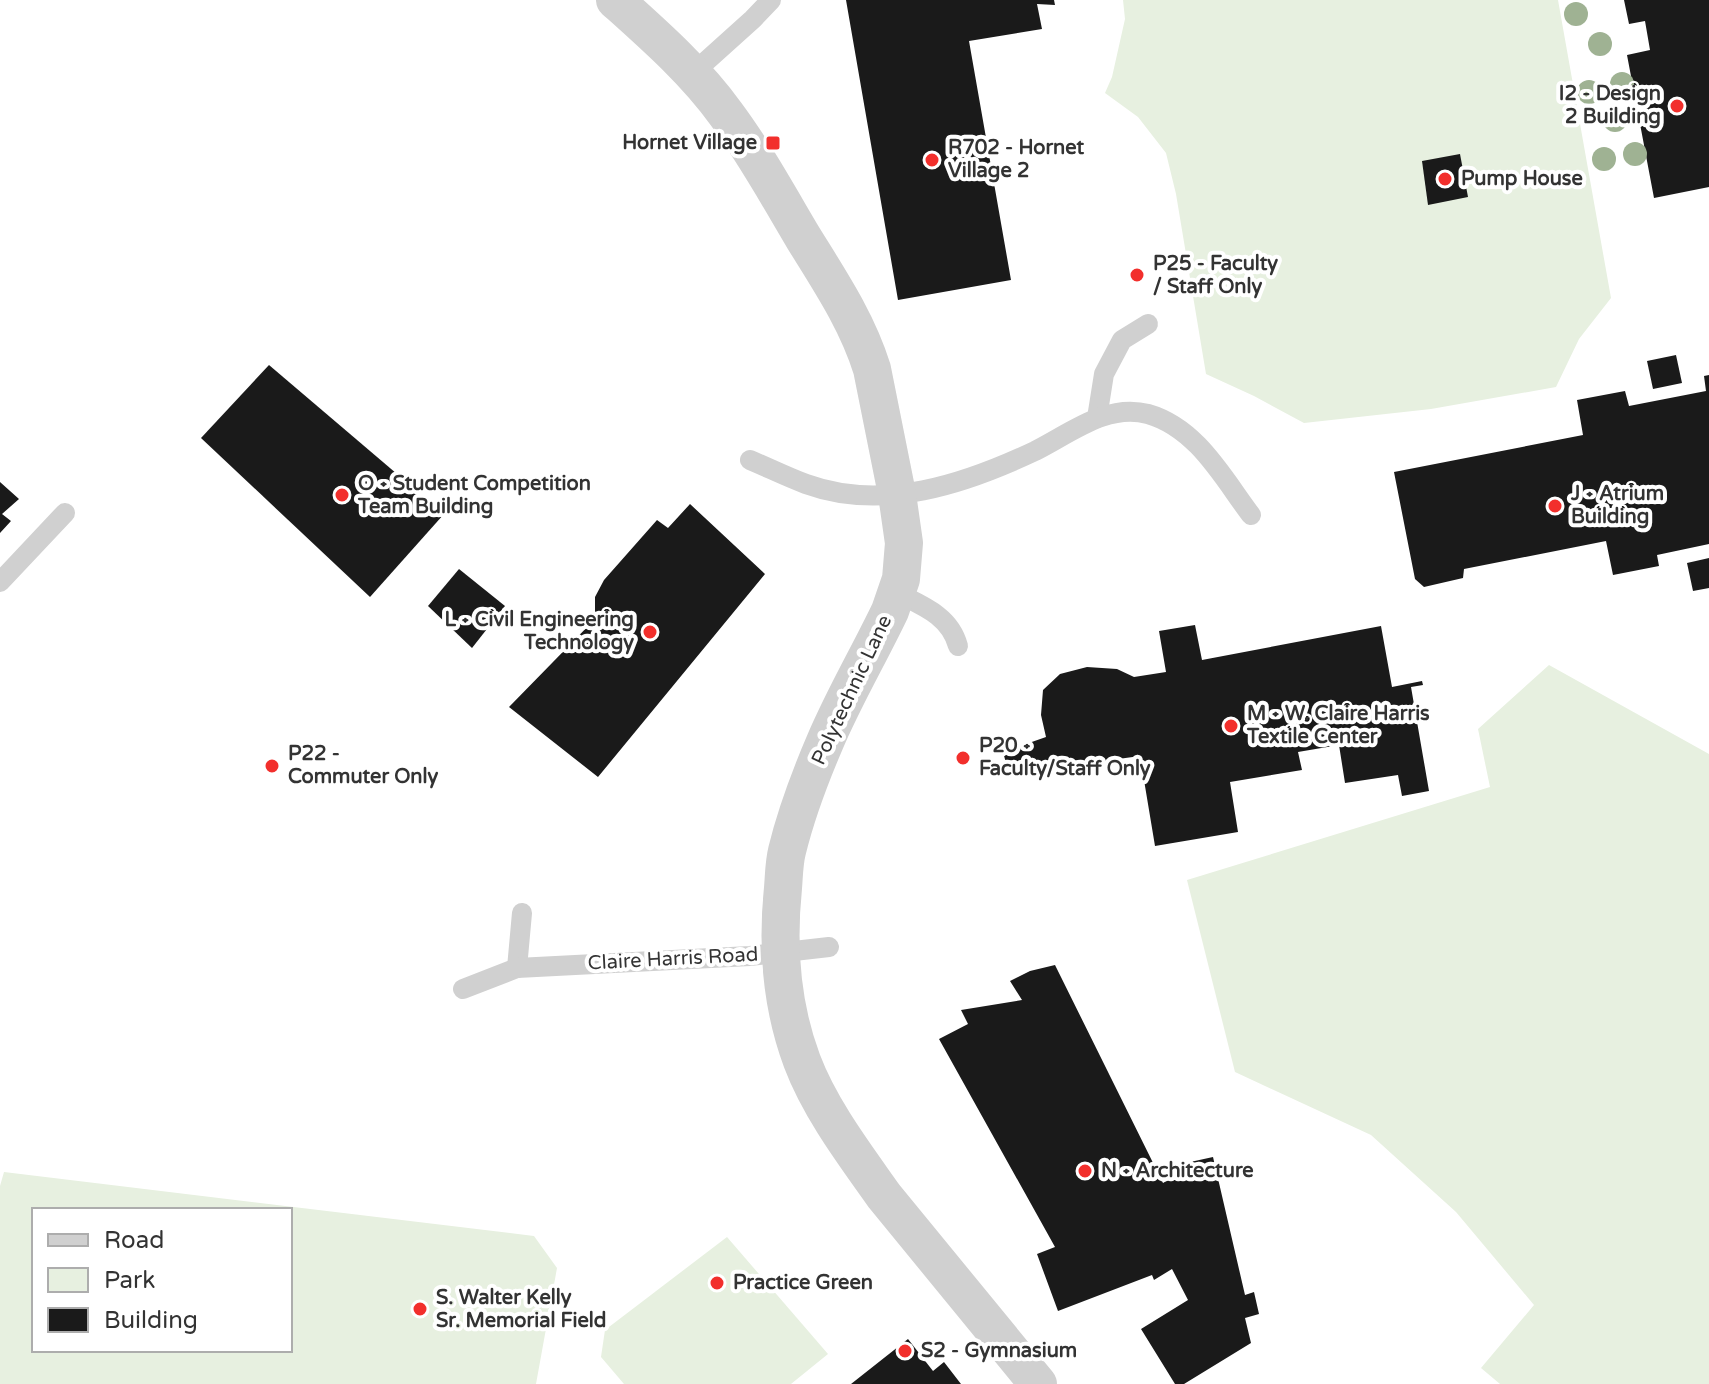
<svg xmlns="http://www.w3.org/2000/svg" width="1709" height="1384" font-family="'Varela Round',sans-serif">
<style>
.green{fill:#e7f0e0;fill-rule:evenodd}
.building{fill:#1a1a1a}
.lines{fill:none;stroke-linecap:round;stroke-linejoin:round}
.service{stroke:#d0d0d0;stroke-width:20}
.minor{stroke:#d0d0d0;stroke-width:38}
.tree{fill:#9fb293}
.poi-dot{fill:#f22f2c;stroke:#fff;stroke-width:3}
.labels{text-anchor:middle;dominant-baseline:central;stroke-width:8;stroke-linejoin:round;paint-order:stroke}
.poi-label{font-size:20px;font-weight:bold;fill:#333;stroke:#fff;text-anchor:start}
.street-label{font-size:20px;fill:#333;stroke:#fff}
</style>
<rect width="100%" height="100%" fill="#fff"/>
<!-- green -->
<g class="green">
<path d="M1123 0H1558L1611 298 1579 339 1556 387 1431 409 1304 423 1254 396 1206 374 1176 194 1166 153 1138 117 1105 93 1112 77 1125 19Z"/>
<path d="M1549 665 1709 754V1384H1500L1481 1368 1534 1305 1456 1212 1371 1135 1235 1072 1187 880 1490 787 1478 729Z"/>
<path d="M4 1172 534 1236 557 1268 536 1384H0V1186ZM34 1210H290V1350H34Z"/>
<path d="M727 1237 828 1354 791 1384H624L601 1357 605 1330Z"/>
</g>
<!-- building -->
<g class="building">
<path d="M846 0H1054L1055 5 1037 4 1042 29 969 41 1011 280 898 300Z"/>
<path d="M1624 0H1709V187L1654 198 1627 55 1650 50 1645 21 1629 24Z"/>
<path d="M1460 154 1468 197 1428 205 1422 161Z"/>
<path d="M1676 355 1682 383 1653 389 1647 361Z"/>
<path d="M269 365 444 514 370 597 201 438Z"/>
<path d="M1709 375V544L1657 555 1659 566 1613 575 1606 541 1464 569 1463 578 1424 587 1415 579 1394 472 1583 435 1577 400 1625 391 1629 406 1706 391 1704 376Z"/>
<path d="M0 482 19 499 2 514 11 521 0 533Z"/>
<path d="M690 504 765 574 598 777 509 707 595 619V597L604 580 657 520 668 528Z"/>
<path d="M1709 558V588L1693 591 1687 563Z"/>
<path d="M459 569 505 606 472 648 428 606Z"/>
<path d="M1195 625 1202 660 1381 626 1392 687 1422 681 1423 685 1411 687 1429 791 1402 796 1398 775 1345 783 1339 745 1298 752 1302 770 1230 782 1238 832 1155 846 1140 756 1009 774 1003 752 1046 737 1041 715 1043 690 1060 674 1087 667 1117 669 1134 677 1166 672 1159 631Z"/>
<path d="M1055 965 1163 1183 1175 1176 1172 1166 1213 1157 1245 1295 1254 1292 1259 1314 1245 1318 1251 1343 1184 1384H1175L1141 1329 1188 1300 1172 1269 1154 1280 1152 1275 1058 1311 1037 1254 1055 1247 939 1039 968 1024 961 1010 1022 1000 1010 981 1030 971Z"/>
<path d="M908 1339 933 1371 944 1362 961 1384H851Z"/>
</g>
<g class="lines">
<!-- service -->
<g class="service">
<path d="M693 73 753 19 771 0"/>
<path d="M1097 418 1104 374 1122 340 1148 324"/>
<path d="M750 460C769 468 787 477 806 484 883 512 965 484 1035 451 1071 433 1107 403 1148 414 1197 428 1223 478 1251 515"/>
<path d="M0 582 65 513"/>
<path d="M897 593C923 606 950 616 958 646"/>
<path d="M517 968 522 913"/>
<path d="M463 989 517 968 750 956 829 947"/>
</g>
<!-- minor -->
<path class="minor" d="M615 0C654 35 695 71 726 114 755 153 779 197 804 239 830 281 857 321 872 369L897 494 904 543 901 579 890 611C869 655 844 697 825 742 810 777 796 814 787 851 784 863 784 876 783 888 777 947 781 1005 802 1061 820 1109 855 1155 884 1196L1038 1384"/>
</g>
<!-- trees -->
<g class="tree">
<circle cx="1576" cy="14" r="12"/>
<circle cx="1600" cy="44" r="12"/>
<circle cx="1622" cy="84" r="12"/>
<circle cx="1589" cy="92" r="12"/>
<circle cx="1615" cy="120" r="12"/>
<circle cx="1635" cy="154" r="12"/>
<circle cx="1604" cy="159" r="12"/>
</g>
<!-- markers -->
<g class="poi-dot">
<circle cx="1677" cy="106" r="8"/>
<rect x="765" y="135" width="16" height="16" rx="4"/>
<circle cx="932" cy="160" r="8"/>
<circle cx="1445" cy="179" r="8"/>
<circle cx="1137" cy="275" r="8"/>
<circle cx="342" cy="495" r="8"/>
<circle cx="1555" cy="506" r="8"/>
<circle cx="650" cy="632" r="8"/>
<circle cx="1231" cy="726" r="8"/>
<circle cx="963" cy="758" r="8"/>
<circle cx="272" cy="766" r="8"/>
<circle cx="1085" cy="1171" r="8"/>
<circle cx="717" cy="1283" r="8"/>
<circle cx="420" cy="1309" r="8"/>
<circle cx="905" cy="1351" r="8"/>
</g>
<g class="labels">
<!-- poi labels -->
<g class="poi-label">
<text x="1661" y="94" text-anchor="end">I2 - Design<tspan x="1661" dy="23">2 Building</tspan></text>
<text x="757" y="143" text-anchor="end">Hornet Village</text>
<text x="948" y="148">R702 - Hornet<tspan x="948" dy="23">Village 2</tspan></text>
<text x="1461" y="179">Pump House</text>
<text x="1153" y="264">P25 - Faculty<tspan x="1153" dy="23">/ Staff Only</tspan></text>
<text x="358" y="484">O - Student Competition<tspan x="358" dy="23">Team Building</tspan></text>
<text x="1571" y="494">J - Atrium<tspan x="1571" dy="23">Building</tspan></text>
<text x="634" y="620" text-anchor="end">L - Civil Engineering<tspan x="634" dy="23">Technology</tspan></text>
<text x="1247" y="714">M - W. Claire Harris<tspan x="1247" dy="23">Textile Center</tspan></text>
<text x="979" y="746">P20 -<tspan x="979" dy="23">Faculty/Staff Only</tspan></text>
<text x="288" y="754">P22 -<tspan x="288" dy="23">Commuter Only</tspan></text>
<text x="1101" y="1171">N - Architecture</text>
<text x="733" y="1283">Practice Green</text>
<text x="436" y="1298">S. Walter Kelly<tspan x="436" dy="23">Sr. Memorial Field</tspan></text>
<text x="921" y="1351">S2 - Gymnasium</text>
</g>
<!-- street labels -->
<g class="street-label">
<text transform="translate(852 690) rotate(-65)">Polytechnic Lane</text>
<text transform="translate(673 959) rotate(-3)">Claire Harris Road</text>
</g>
</g>
<!-- legend -->
<rect x="32" y="1208" width="260" height="144" fill="#ffffff" stroke="#adadad" stroke-width="2"/>
<rect x="48" y="1234" width="40" height="12" fill="#d0d0d0" stroke="#adadad" stroke-width="2"/>
<text x="104" y="1248" font-size="24" fill="#333333">Road</text>
<rect x="48" y="1268" width="40" height="24" fill="#e7f0e0" stroke="#adadad" stroke-width="2"/>
<text x="104" y="1288" font-size="24" fill="#333333">Park</text>
<rect x="48" y="1308" width="40" height="24" fill="#1a1a1a" stroke="#adadad" stroke-width="2"/>
<text x="104" y="1328" font-size="24" fill="#333333">Building</text>
</svg>
